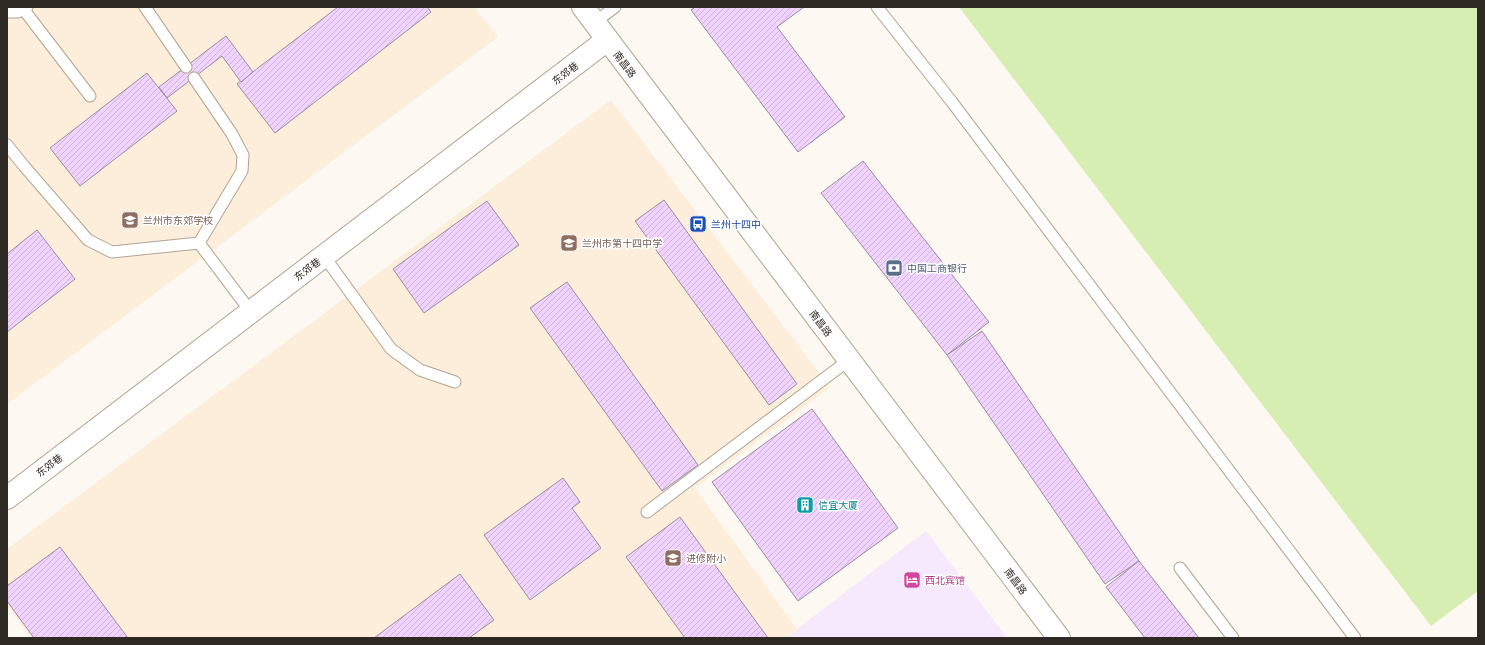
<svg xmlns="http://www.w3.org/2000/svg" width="1485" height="645" font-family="Inter,'Noto Sans SC',sans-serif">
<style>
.commercial{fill:#f6e9fe}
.built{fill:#fceeda}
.green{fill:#d7eeb3}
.building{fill:url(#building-hatch);stroke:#998d9e}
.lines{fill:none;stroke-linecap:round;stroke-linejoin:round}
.lane-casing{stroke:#b0a493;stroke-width:13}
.secondary-casing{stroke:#b0a493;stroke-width:24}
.lane{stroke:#fff;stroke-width:11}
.secondary{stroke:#fff;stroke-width:22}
.labels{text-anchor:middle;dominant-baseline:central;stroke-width:3;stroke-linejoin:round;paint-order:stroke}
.street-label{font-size:10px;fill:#2e2922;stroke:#fff}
.education-label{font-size:10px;fill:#785e54;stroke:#fff;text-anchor:start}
.transit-label{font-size:10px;fill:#164399;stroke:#fff;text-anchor:start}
.service-label{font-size:10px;fill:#4e5e75;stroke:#fff;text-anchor:start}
.culture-label{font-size:10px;fill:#0d838f;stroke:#fff;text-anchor:start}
.hotel-label{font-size:10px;fill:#b23c85;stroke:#fff;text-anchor:start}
</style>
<defs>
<pattern id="building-hatch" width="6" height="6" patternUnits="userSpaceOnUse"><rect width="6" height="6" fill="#f1d3ff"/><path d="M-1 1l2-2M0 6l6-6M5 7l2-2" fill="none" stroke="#cfb5da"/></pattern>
</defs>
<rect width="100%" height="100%" fill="#fdf8f1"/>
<!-- commercial -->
<path class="commercial" d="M926 531 1007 638H785Z"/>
<!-- built -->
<g class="built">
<path d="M7 7H474L498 37 7 404Z"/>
<path d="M611 100 830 387 695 488 797 629 785 638H31L7 606V549Z"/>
</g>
<!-- green -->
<path class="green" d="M959 7H1478V591L1431 626Z"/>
<!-- building -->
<g class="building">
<path d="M338 7H427L431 12 275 133 237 84Z"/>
<path d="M695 7H804L777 27 845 117 798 152 691 10Z"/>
<path d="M226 36 253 72 241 82 222 56 167 98 159 87Z"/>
<path d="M147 73 177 111 80 186 50 148Z"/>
<path d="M863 161 989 322 947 355 821 193Z"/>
<path d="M664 200 797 384 769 405 635 221Z"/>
<path d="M487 201 519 245 424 313 393 269Z"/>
<path d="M37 230 75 279 7 332V254Z"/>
<path d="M567 282 698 465 662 491 530 308Z"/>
<path d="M982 331 1139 561 1105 584 947 355Z"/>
<path d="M812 409 898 528 798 601 712 482Z"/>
<path d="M563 478 580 502 572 508 601 548 530 600 484 535Z"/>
<path d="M680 517 768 638H685L626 557Z"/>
<path d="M60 547 128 638H34L7 601V586Z"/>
<path d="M1139 561 1199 638H1145L1106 587Z"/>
<path d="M460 574 494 620 469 638H374Z"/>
</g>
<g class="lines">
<defs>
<g id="lane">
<path d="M145 7 186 67"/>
<path d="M877 7 952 102 1355 638"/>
<path d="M24 10 90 96"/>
<path d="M7 12H18L27 7"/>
<path d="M594 23 615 7"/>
<path d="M194 78 232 134 243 155 242 171 199 243"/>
<path d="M7 145 24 166 88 240 112 252 199 243"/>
<path d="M199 243 251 312"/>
<path d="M324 256 391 349 420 370 455 382"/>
<path d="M647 512 849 360"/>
<path d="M1180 568 1233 638"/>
</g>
<g id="secondary">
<path d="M583 7 1059 638"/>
<path d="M7 498 607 40"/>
</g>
</defs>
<!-- lane casing -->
<use href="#lane" class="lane-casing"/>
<!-- secondary casing -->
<use href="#secondary" class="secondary-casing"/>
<!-- lane -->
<use href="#lane" class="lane"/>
<!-- secondary -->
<use href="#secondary" class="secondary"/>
</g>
<!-- icons -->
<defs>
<symbol id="school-square" viewBox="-11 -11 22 22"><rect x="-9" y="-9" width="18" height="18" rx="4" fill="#8d6e63" stroke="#fff"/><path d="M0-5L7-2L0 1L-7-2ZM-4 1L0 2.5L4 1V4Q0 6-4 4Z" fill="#fff"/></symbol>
<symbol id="bus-square" viewBox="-11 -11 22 22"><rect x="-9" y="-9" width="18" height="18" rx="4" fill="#1a4fb4" stroke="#fff"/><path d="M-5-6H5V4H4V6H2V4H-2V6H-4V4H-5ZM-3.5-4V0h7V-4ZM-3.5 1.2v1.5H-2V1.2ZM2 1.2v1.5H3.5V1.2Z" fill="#fff"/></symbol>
<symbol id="bank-square" viewBox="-11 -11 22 22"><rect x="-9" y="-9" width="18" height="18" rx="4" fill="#5c6f8a" stroke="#fff"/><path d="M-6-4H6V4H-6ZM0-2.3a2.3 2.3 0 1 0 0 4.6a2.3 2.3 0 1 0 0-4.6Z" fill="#fff"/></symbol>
<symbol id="building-square" viewBox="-11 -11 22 22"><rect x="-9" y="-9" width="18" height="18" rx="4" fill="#0f9aa8" stroke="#fff"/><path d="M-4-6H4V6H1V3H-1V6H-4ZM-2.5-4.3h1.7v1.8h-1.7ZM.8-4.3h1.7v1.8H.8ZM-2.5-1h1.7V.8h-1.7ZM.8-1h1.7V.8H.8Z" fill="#fff"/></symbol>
<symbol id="hotel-square" viewBox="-11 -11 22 22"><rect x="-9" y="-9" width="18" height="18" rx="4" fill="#d1479c" stroke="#fff"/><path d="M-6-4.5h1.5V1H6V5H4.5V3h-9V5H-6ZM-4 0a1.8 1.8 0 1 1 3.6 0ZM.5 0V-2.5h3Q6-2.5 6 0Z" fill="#fff"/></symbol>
</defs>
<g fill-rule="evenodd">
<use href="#school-square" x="120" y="210" width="20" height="20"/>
<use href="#bus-square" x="688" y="214" width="20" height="20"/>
<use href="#school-square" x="559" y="233" width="20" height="20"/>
<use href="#bank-square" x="884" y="258" width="20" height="20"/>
<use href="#building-square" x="795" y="495" width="20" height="20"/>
<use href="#school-square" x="663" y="548" width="20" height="20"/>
<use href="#hotel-square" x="902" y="570" width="20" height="20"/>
</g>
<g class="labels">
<!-- street labels -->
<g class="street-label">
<text transform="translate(625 64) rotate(53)">南昌路</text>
<text transform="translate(565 73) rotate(-37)">东郊巷</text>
<text transform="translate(307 269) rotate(-37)">东郊巷</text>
<text transform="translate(821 323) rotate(53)">南昌路</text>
<text transform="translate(49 465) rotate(-37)">东郊巷</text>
<text transform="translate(1016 581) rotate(53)">南昌路</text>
</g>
<!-- education labels -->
<g class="education-label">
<text x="143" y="220">兰州市东郊学校</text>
<text x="582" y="243">兰州市第十四中学</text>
<text x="686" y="558">进修附小</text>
</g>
<!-- transit labels -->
<g class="transit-label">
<text x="711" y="224">兰州十四中</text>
</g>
<!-- service labels -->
<g class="service-label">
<text x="907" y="268">中国工商银行</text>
</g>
<!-- culture labels -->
<g class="culture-label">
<text x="818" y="505">信宜大厦</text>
</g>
<!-- hotel labels -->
<g class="hotel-label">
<text x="925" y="580">西北宾馆</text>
</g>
</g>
<!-- border -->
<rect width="1485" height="645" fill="none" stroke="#2e2922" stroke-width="16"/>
</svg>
